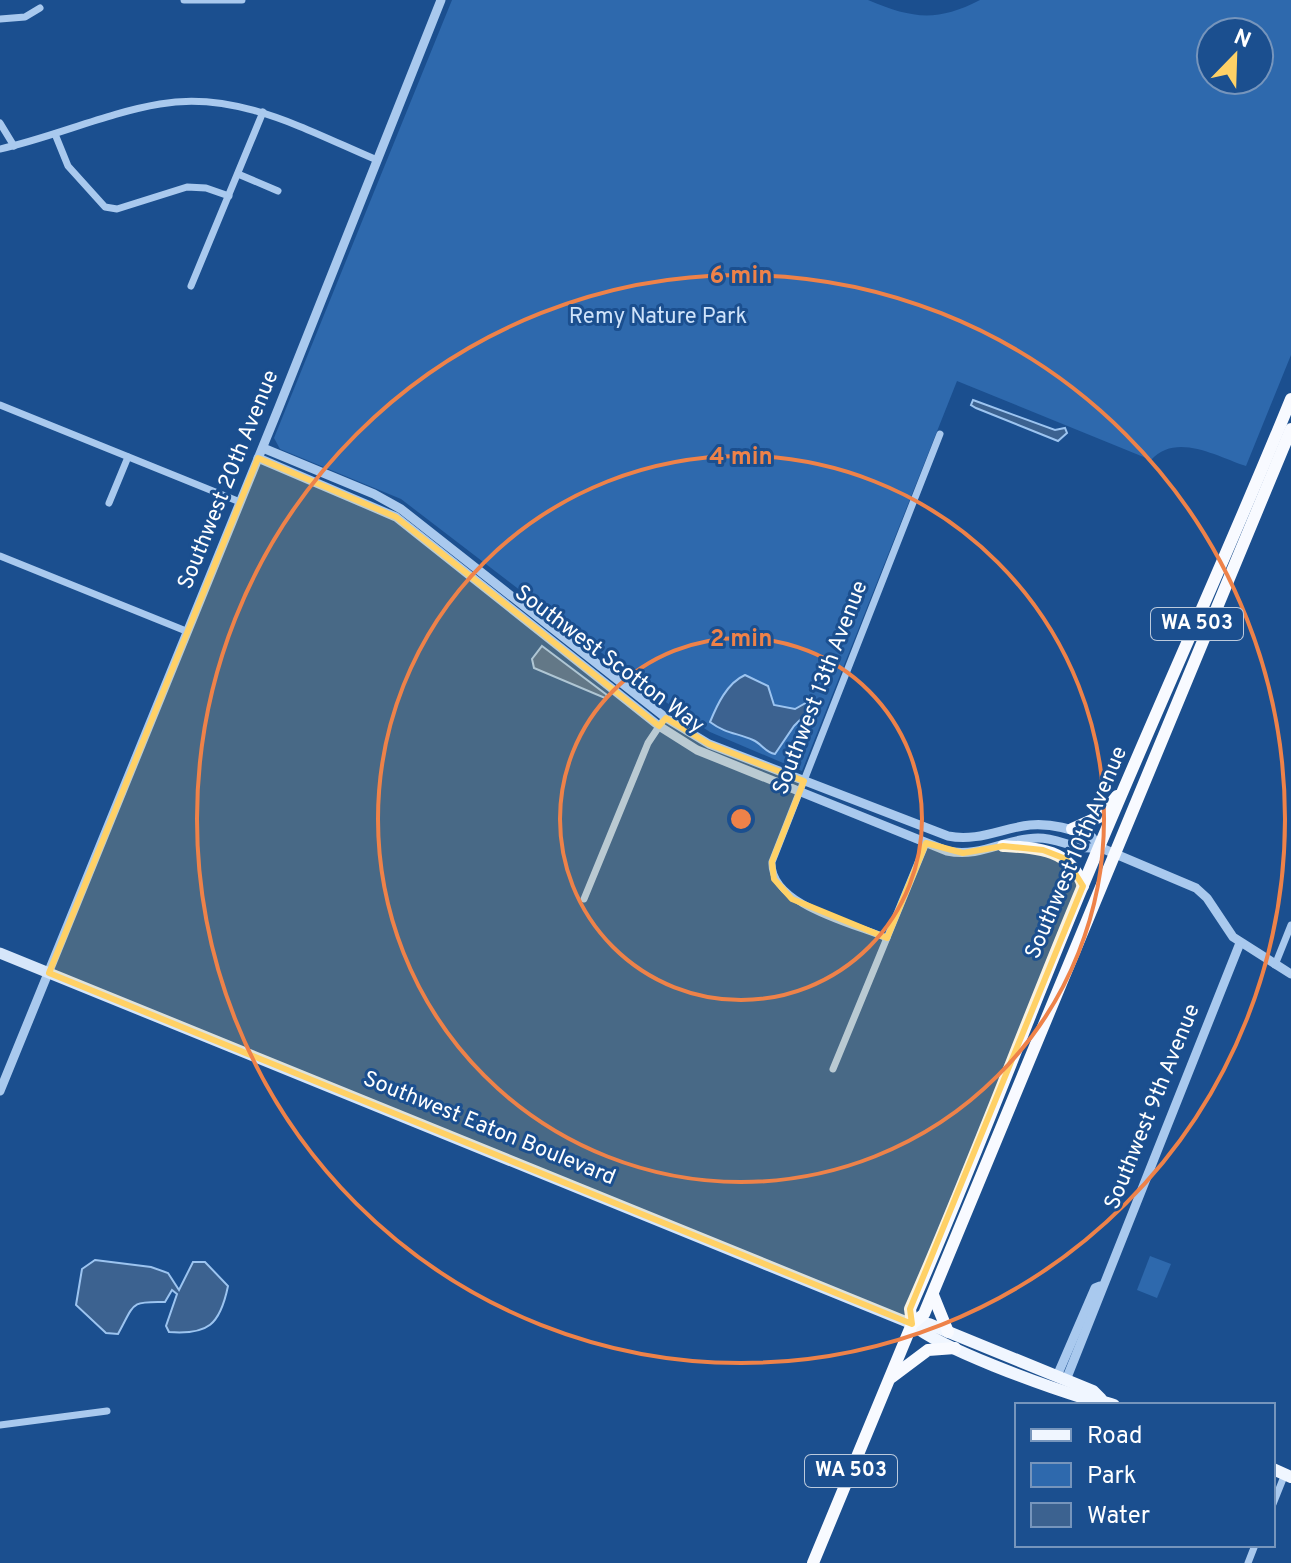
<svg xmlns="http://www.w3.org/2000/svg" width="1291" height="1563" font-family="Overpass,sans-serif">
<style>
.green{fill:#2e69ad;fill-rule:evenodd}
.water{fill:#3c6290;stroke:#9cc4f0;stroke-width:2}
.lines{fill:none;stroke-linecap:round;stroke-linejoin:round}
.minor{stroke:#a9c9ee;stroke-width:7}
.tertiary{stroke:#a9c9ee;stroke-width:9}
.secondary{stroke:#d6e6fa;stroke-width:11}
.primary{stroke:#f0f6ff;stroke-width:12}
.trunk{stroke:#f8faff;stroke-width:12}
.marked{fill:#ffd166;fill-opacity:0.2;stroke:#ffd166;stroke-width:6;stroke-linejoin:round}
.ring{fill:none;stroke:#ee8249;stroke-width:4}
.labels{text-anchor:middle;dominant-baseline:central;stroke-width:6;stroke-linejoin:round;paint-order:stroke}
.shield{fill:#1b4f8f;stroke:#bbcadd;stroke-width:2}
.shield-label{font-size:20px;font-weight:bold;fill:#fff}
.park-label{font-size:22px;fill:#cfe3fa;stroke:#1b4f8f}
.street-label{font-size:22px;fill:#fff;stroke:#1b4f8f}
.centre{fill:#ee8249;stroke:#1b4f8f;stroke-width:4}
.ring-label{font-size:24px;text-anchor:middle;font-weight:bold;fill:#ee8249;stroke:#1b4f8f;stroke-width:6;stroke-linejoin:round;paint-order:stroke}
</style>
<rect width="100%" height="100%" fill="#1b4f8f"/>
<!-- green -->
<g class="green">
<path d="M452 0H868C913 19 937 22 980 0H1291V355L1246 466C1216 456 1176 432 1151 460L957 381 802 771 710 732 675 709 401 499 280 449 274 438ZM1211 32H1259V80H1211Z"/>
<path d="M1150 1256 1171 1264 1157 1298 1137 1290Z"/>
</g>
<!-- water -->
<g class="water">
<path d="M973 400 1055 430 1065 428 1067 433 1058 441 976 408 971 405Z"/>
<path d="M542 646 607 695 605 698 534 668 532 659Z"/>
<path d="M745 675 768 686 774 705 795 709 811 700 815 705 794 726 775 754C765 752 762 744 753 740 738 733 726 734 710 722 717 705 727 683 745 675Z"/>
<path d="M95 1260 151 1267 168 1273 179 1290 193 1262H205L228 1286C220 1325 208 1335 169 1332L166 1326 177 1294 172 1290 165 1302C130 1301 135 1303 118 1334L106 1333 76 1305 82 1269Z"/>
</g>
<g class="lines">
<!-- minor -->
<g class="minor">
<path d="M184 0H242"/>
<path d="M0 19 25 17 40 8"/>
<path d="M0 123 14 146"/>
<path d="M55 134 68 166 105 207 117 209 187 187 206 188 229 196"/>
<path d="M0 149C54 137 106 113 160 104 237 90 308 131 377 160"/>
<path d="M238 174 278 191"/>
<path d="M191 286 263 112"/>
<path d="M0 405 240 502"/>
<path d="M109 503 128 457"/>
<path d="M0 556 186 631"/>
<path d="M584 899 648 743 662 722"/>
<path d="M887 938C854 924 770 905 772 862L940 434"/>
<path d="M1275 965 1291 925"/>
<path d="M833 1069 926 843"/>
<path d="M0 1425 107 1411"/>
<path d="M1273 1504 1285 1474"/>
<path d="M1248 1563 1255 1545"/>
</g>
<!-- tertiary -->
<g class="tertiary">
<path d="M263 448 374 494 401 509 666 718 709 744 948 836C978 842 1002 828 1030 825 1052 823 1072 829 1092 837L1099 847"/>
<path d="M258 458 396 517 659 726 697 750 947 851C981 858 1006 838 1038 838 1060 838 1078 852 1099 847L1196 888 1207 898 1233 937 1291 974"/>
<path d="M0 1091 279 407 441 0"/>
<path d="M1057 1376 1095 1288 1100 1286"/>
<path d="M1066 1380 1240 943"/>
</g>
<!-- secondary -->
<path class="secondary" d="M0 953 912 1324"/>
<!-- primary -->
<g class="primary">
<path d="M912 1324C941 1349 1045 1386 1084 1398 1095 1401 1104 1401 1114 1405"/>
<path d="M912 1324H929L1093 1391 1101 1399"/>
<path d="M1273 1469 1291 1477"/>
</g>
<!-- trunk -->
<g class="trunk">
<path d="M1072 829 1101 816 1117 796"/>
<path d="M1003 846C1038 848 1070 849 1083 886"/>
<path d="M933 1295 948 1332"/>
<path d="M912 1324 910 1309C972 1168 1025 1024 1084 883 1151 721 1225 561 1291 399"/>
<path d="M892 1377 928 1350 955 1348"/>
<path d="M813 1563 912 1324 924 1314 1291 429"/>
</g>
</g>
<!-- marked area -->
<path class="marked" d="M258 458 396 517 659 726 666 718 709 744 804 781 772 862 774 879 792 899 887 938 926 843 963 853 1003 846 1043 850 1066 859 1083 886 910 1309 912 1324 49 973Z"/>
<!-- distance rings -->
<g class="ring">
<circle cx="741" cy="819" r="181"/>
<circle cx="741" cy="819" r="363"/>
<circle cx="741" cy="819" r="544"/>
</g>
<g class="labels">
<!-- shield labels -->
<g class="shield">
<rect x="1151" y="608" width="92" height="32" rx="6"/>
<rect x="805" y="1455" width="92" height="32" rx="6"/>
</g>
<g class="shield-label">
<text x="1197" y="624">WA 503</text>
<text x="851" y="1471">WA 503</text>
</g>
<!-- park labels -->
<g class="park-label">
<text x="658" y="317">Remy Nature Park</text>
</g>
<!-- street labels -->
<g class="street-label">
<text transform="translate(229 480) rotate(-68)">Southwest 20th Avenue</text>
<text transform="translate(609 660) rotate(37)">Southwest Scotton Way</text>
<text transform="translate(821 688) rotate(-69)">Southwest 13th Avenue</text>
<text transform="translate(1077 853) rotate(-67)">Southwest 10th Avenue</text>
<text transform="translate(1153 1107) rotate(-68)">Southwest 9th Avenue</text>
<text transform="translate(489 1129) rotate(22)">Southwest Eaton Boulevard</text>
</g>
</g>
<circle cx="741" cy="819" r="12" class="centre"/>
<g class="ring-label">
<text x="741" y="283">6 min</text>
<text x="741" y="464">4 min</text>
<text x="741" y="646">2 min</text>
</g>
<!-- legend -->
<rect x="1015" y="1403" width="260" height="144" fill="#1b4f8f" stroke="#7695bc" stroke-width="2"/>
<rect x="1031" y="1429" width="40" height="12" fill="#f0f6ff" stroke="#7695bc" stroke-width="2"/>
<text x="1087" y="1443" font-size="24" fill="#ffffff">Road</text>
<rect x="1031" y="1463" width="40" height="24" fill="#2e69ad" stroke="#7695bc" stroke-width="2"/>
<text x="1087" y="1483" font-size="24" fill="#ffffff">Park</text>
<rect x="1031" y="1503" width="40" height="24" fill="#3c6290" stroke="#7695bc" stroke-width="2"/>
<text x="1087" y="1523" font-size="24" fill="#ffffff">Water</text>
<!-- north arrow -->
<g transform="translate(1235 56) rotate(23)"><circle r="38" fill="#1b4f8f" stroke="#7695bc" stroke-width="2"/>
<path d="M0-6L14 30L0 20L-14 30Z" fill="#ffd166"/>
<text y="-12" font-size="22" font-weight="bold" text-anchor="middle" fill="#ffffff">N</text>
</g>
</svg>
